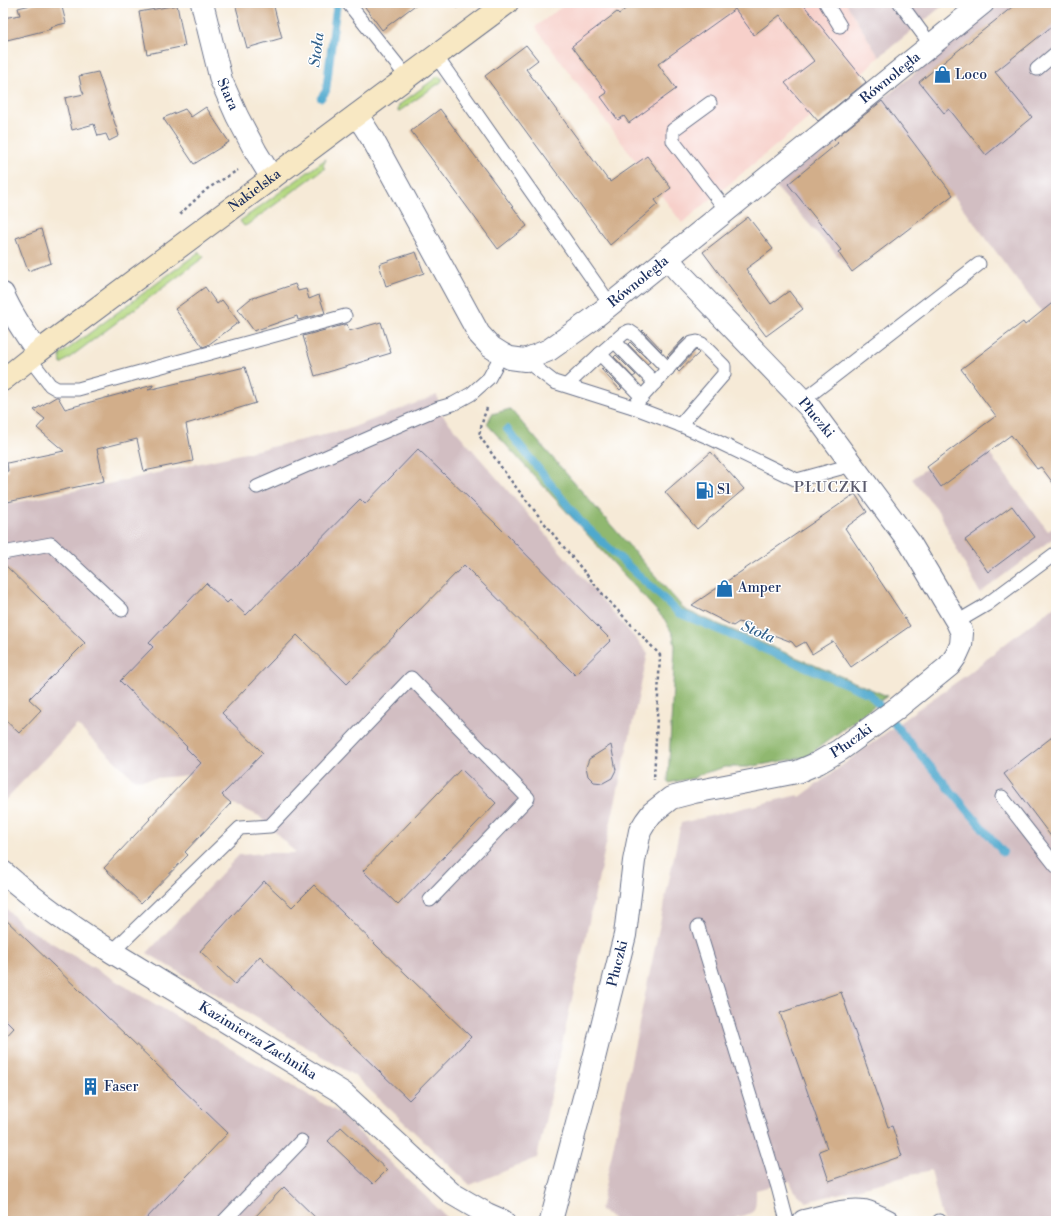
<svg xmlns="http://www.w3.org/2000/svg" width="1059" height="1224" font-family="'Libre Bodoni',serif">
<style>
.built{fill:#f7d0ca}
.industrial{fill:#d2bec2}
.green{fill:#b5d881;stroke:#688470}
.forest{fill:#90b86f;stroke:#567466}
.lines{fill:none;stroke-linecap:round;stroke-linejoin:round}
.stream{stroke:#50a9ce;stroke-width:8}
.building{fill:#d2ae8a}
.lane-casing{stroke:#687088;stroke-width:15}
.street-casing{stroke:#687088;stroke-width:24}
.secondary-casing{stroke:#687088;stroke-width:24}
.path{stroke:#687088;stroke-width:2.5;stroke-dasharray:3 3;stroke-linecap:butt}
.lane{stroke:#fff;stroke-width:13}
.street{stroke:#fff;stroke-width:22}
.secondary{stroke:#f8e8c3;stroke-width:22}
.labels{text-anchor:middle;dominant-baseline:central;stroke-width:3;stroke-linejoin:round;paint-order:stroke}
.poi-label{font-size:14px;fill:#1b2f5e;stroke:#fff;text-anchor:start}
.street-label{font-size:14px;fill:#1b2f5e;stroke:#fff}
.water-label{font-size:15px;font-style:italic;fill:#30608b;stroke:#fff}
.neighbourhood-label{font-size:15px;letter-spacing:1px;fill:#5b5b6d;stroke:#fff}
</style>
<rect width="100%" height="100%" fill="#fff"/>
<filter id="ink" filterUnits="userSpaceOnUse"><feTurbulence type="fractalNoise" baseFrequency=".025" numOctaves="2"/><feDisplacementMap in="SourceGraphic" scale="8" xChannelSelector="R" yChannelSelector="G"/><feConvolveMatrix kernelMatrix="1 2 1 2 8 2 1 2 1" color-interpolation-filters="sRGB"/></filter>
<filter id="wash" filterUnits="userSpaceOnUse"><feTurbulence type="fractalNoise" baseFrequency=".012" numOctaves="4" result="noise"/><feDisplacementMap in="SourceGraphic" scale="16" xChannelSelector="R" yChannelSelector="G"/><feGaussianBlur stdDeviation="0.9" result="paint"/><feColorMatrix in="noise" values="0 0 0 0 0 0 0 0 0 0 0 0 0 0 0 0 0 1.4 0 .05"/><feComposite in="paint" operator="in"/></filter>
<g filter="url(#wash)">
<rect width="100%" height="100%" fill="#f6ead7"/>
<!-- built -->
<path class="built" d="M567 3H846L879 57 861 75 682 223 535 27Z"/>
<!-- industrial -->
<g class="industrial">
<path d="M846 3H946L879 57Z"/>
<path d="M1002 3H1056V331L953 195 852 272 775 186Z"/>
<path d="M437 395 439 408 444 417 648 653 537 1158 470 1185 355 1076 147 953 239 855 266 853H296L259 816 231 803 200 774 135 780 77 725 3 802V505L108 484 346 430Z"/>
<path d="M973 433 987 452H988L1048 531 1055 527 1056 530V536L980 593 954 544 941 515 912 479 927 468V467Z"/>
<path d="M1056 605V1221H943L931 1170 806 1202 794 1190 790 1181 756 1190V1200L755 1207 752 1213 724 1221H616L600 1210 681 823 798 795 800 797 915 711 968 674 1005 644Z"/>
<path d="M3 906 25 927 339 1113 451 1221H3Z"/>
</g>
<!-- green -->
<g class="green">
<path d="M438 76 443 79 441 82 398 112 399 105Z"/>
<path d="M326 159 323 166 325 168 247 225 244 226 240 221Z"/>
<path d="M199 252 204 257 61 364 60 355Z"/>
</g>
<!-- forest -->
<path class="forest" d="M510 409 685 610 887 696 806 757 748 767H725L701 774 694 778 668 783 675 646 673 635 665 620 487 424 492 414Z"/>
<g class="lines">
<!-- stream -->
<g class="stream">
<path d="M321 98 326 91 334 25 337 4"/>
<path d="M507 429 580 521 679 613 870 694 901 732 1003 852"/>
</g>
</g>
<g id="blocks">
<!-- building -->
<g class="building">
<path d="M39 3H61L66 23 50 27 51 29 3 41V18L20 15 18 8Z"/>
<path d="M235 3H273L282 38 247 48Z"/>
<path d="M362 3H418L382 30Z"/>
<path d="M633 3H802L866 82 818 121 785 83 814 61 780 15 754 35 735 9 658 64 676 89 629 123 624 116 618 120 601 97 607 93 572 46 617 12 619 14Z"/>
<path d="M1017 3H1056V23L995 72 1032 117 986 155 949 109 944 113 919 82Z"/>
<path d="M177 5 185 46 147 54 139 12Z"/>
<path d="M526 45 538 60 526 69 608 180 609 179 610 182 647 156 671 188 655 200 658 204 610 245 485 76Z"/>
<path d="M98 72 119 136 109 141 106 134 98 136 94 124 72 130 65 98 84 94 82 90 79 76Z"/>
<path d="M882 101 953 195 852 272 838 252 841 250 788 184 838 143 834 139Z"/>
<path d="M206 107 229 142 194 164 163 118 185 109 191 117Z"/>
<path d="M440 109 527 226 498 249 411 131Z"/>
<path d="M748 217 773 249 746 269 771 304 789 291 803 309 766 336 703 252Z"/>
<path d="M41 229 51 263 28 271 16 238Z"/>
<path d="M416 252 424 273 386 286 379 264Z"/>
<path d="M295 284 298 291 306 289 309 299 319 295 325 313 298 320 297 316 254 331 238 309 250 299Z"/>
<path d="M205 287 217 304 222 300 239 322 208 345 203 347 175 309Z"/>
<path d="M1056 300V487L1041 467 1037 469 1011 435 941 487 927 467 996 416 961 369 1023 322 1025 325Z"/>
<path d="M381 322 391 353 315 376 303 336 347 324 349 331Z"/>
<path d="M643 330 662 350 661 351 642 331Z"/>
<path d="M684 338H685L668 357 667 356Z"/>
<path d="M630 342 650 362 647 364 628 344Z"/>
<path d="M696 350 699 353 679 372 677 370Z"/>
<path d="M616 355 636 375 633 377 614 357Z"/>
<path d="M245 367 256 403 186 424 193 461 144 471 137 439 97 449 104 481 3 503V472L8 471 7 463 64 451 37 428 45 419 34 410 56 397H58L65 409 153 385V386L148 390Z"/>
<path d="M602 368 622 388 620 390 601 369Z"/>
<path d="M418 449 497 525 611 640 575 675 464 565 347 684 297 635 222 713 263 753 222 795 231 803 185 852 188 855 141 903 104 868 150 819 149 818 201 763 186 748 187 747 120 681 153 647 149 643 206 583 227 603 230 600 246 615 360 499 365 504Z"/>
<path d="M711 452 744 489 697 529 665 492Z"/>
<path d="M855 494 867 512 845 528 910 626 851 667 833 641 812 654 805 642 796 647 792 642 739 622 733 626 692 605Z"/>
<path d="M1012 506 1035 537 988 572 965 540Z"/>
<path d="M3 563 85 643 29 699 41 710 19 733 3 718Z"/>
<path d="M1056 734V843L1004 774Z"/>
<path d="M611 745 616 770 612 778 603 783 594 782 588 776 586 767 589 759Z"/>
<path d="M461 769 496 803 398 905 363 871Z"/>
<path d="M264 881 292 907 314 885 471 1037 409 1100 260 956 235 984 200 951Z"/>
<path d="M3 917 228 1133 144 1221H3V1040L14 1028 3 1017Z"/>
<path d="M841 992 888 1127 892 1126 902 1156 829 1181 819 1151 827 1148 780 1013Z"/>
<path d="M341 1127 387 1170 373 1184 328 1141Z"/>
<path d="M284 1187 319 1221H251Z"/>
</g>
</g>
</g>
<g filter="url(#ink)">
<use href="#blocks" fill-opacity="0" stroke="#687088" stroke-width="1"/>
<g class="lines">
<defs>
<g id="lane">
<path d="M348 3 407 77"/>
<path d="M826 3 840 26"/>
<path d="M900 3 931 45"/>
<path d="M436 56 610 304"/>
<path d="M1037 69 1056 53"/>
<path d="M710 103 673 130V141L727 211"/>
<path d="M614 341 655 383"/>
<path d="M600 354 623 334 629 331 635 335 668 369"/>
<path d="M30 359 50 385 57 389H78L345 316"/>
<path d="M525 360 554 382 633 407 680 425 708 437 797 480 852 465"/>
<path d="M567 385 600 354 642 397"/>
<path d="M802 401 979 264"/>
<path d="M633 407 681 354 692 343 697 342 702 344 724 366V374L680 425"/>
<path d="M257 487 420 416 439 408 453 404 471 394 489 378 502 354"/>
<path d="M3 553 51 544 122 610"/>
<path d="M957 622 986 605 1056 553"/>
<path d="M1002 797 1056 866"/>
<path d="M698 927 778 1187 787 1221"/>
<path d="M112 952 240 828 270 826 411 678 528 798 430 900"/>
<path d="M224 1221 301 1141"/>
<path d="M939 1221H940"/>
</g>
<g id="street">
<path id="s1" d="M202 3 221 80 237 116 256 152 272 178"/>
<path id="s2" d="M357 115 373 140 479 334 491 347 502 354 510 358 525 360 549 350 590 321 983 3"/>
<path d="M3 294C12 315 25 334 38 352"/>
<path id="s3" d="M3 872C37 902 74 928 112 952L343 1093 451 1193 487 1214 503 1221"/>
<path id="s4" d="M551 1221 587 1086 625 935 634 861 640 831 646 821 652 813 671 798 694 792 797 772 818 763 840 750 896 709 949 666 956 656 961 645 962 633 957 622 910 543 810 408 680 273 668 259"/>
<path d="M804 1221C822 1217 846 1208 864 1211 872 1213 880 1217 888 1221"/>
</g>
<g id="secondary">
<path id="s5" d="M3 380 38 352 507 3"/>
</g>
</defs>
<!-- lane casing -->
<use href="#lane" class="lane-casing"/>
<!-- street casing -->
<use href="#street" class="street-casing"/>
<!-- secondary casing -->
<use href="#secondary" class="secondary-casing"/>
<!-- path -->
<g class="path">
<path d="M456 8 460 3"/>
<path d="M180 214 207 189 238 170"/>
<path d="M487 408 484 416 479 435 508 477 553 534 606 598 660 655 654 780"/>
</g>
<!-- lane -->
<use href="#lane" class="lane"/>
<!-- street -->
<use href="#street" class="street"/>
<!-- secondary -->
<use href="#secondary" class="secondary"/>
</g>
</g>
<!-- icons -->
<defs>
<symbol id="shop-bare" viewBox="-9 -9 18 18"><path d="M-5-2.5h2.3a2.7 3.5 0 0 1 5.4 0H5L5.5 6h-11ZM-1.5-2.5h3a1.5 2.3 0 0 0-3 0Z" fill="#1f6fb2" stroke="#fff" stroke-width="2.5" paint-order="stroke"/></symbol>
<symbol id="fuel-bare" viewBox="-9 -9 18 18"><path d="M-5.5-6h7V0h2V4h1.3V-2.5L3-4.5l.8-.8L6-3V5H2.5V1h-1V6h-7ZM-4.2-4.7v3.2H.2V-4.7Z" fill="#1f6fb2" stroke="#fff" stroke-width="2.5" paint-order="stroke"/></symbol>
<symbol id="building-bare" viewBox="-9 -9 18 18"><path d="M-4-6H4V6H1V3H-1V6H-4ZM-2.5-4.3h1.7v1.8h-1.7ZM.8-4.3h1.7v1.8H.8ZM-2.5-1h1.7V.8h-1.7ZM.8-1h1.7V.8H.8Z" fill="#1f6fb2" stroke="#fff" stroke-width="2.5" paint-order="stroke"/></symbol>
</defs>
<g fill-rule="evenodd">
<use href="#shop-bare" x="930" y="62" width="25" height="25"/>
<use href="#fuel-bare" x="692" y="478" width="25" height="25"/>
<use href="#shop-bare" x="712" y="576" width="25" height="25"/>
<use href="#building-bare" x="78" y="1074" width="25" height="25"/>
</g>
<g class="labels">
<!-- poi labels -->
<g class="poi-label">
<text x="955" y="75">Loco</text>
<text x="717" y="490">S1</text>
<text x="738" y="588">Amper</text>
<text x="104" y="1087">Faser</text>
</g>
<!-- street labels -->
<g class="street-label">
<text stroke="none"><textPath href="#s2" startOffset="768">Równoległa</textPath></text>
<text stroke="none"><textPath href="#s1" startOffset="95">Stara</textPath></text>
<text stroke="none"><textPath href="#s5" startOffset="315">Nakielska</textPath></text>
<text stroke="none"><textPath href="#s2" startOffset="444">Równoległa</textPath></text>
<text transform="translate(816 418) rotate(50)">Płuczki</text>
<text stroke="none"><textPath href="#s4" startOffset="638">Płuczki</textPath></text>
<text stroke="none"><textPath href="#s4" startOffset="266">Płuczki</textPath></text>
<text stroke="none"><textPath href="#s3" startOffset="306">Kazimierza Zachnika</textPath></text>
</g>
<!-- water labels -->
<g class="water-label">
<text transform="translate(317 50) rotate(-83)">Stoła</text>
<text transform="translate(758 632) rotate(23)">Stoła</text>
</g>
<!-- neighbourhood labels -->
<g class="neighbourhood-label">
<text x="831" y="487">PŁUCZKI</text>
</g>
</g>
<!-- margin -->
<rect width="1059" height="1224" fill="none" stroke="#fff" stroke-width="16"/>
</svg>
